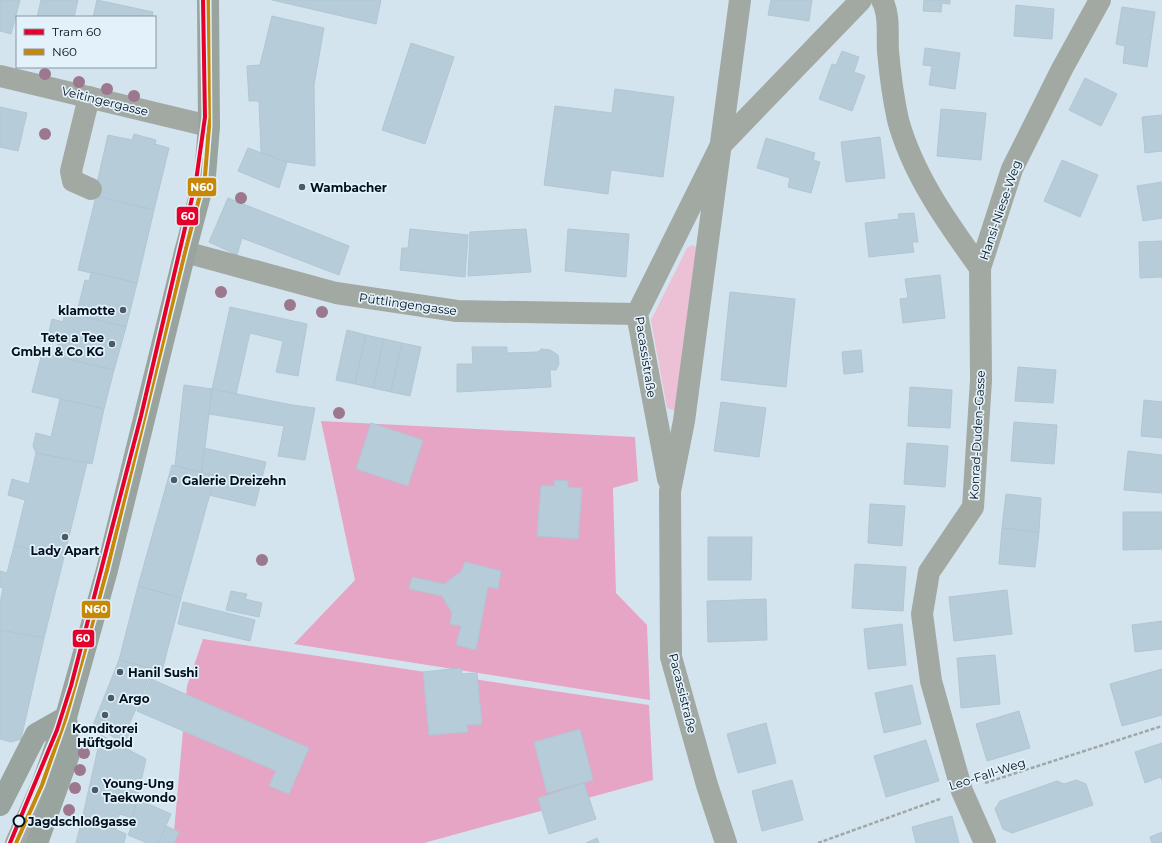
<svg xmlns="http://www.w3.org/2000/svg" width="1162" height="843" font-family="Montserrat,sans-serif">
<style>
.green{fill:#ecc0d5}
.forest{fill:#e6a5c5}
.building{fill:#b6ccd9;stroke:#b1c6d4}
.lines{fill:none;stroke-linecap:round;stroke-linejoin:round}
.path{stroke:#9fa8a7;stroke-width:2.5;stroke-dasharray:4 2;stroke-linecap:butt}
.minor{stroke:#a1a9a2;stroke-width:22}
.major{stroke:#9aa49e;stroke-width:22}
.bus-1-casing{stroke:#e3f1fa;stroke-width:7}
.bus-1{stroke:#c68806;stroke-width:4}
.tram-1-casing{stroke:#e3f1fa;stroke-width:7}
.tram-1{stroke:#e4002b;stroke-width:4}
.tree{fill:#9c778e}
.poi-dot{fill:#4a5a66;stroke:#e3f1fa;stroke-width:1.5}
.stop-dot{fill:#e3f1fa;stroke:#00101d;stroke-width:2}
.labels{text-anchor:middle;dominant-baseline:central;stroke-width:3.5;stroke-linejoin:round;paint-order:stroke}
.street-label{font-size:12px;fill:#00101d;stroke:#e3f1fa}
.poi-label{font-size:12px;font-weight:bold;fill:#00101d;stroke:#e3f1fa;text-anchor:start}
.stop-label{font-size:12px;font-weight:bold;fill:#00101d;stroke:#e3f1fa;text-anchor:start}
.line-badge{stroke:#e3f1fa;stroke-width:1.5}
.badge-label{font-size:11px;text-anchor:middle;font-weight:bold;fill:#fff}
</style>
<rect width="100%" height="100%" fill="#d4e4ee"/>
<!-- green -->
<path class="green" d="M693 245 700 249 677 411 667 408 651 320 687 248Z"/>
<!-- forest -->
<g class="forest">
<path d="M321 421 635 437 638 481 613 488 616 593 647 625 650 700 294 644 355 580Z"/>
<path d="M203 639 649 705 653 780 424 843H173L187 686Z"/>
</g>
<!-- building -->
<g class="building">
<path d="M0 0H20L11 34 0 31Z"/>
<path d="M41 0H78L74 17H37Z"/>
<path d="M97 0 153 12 152 17H93Z"/>
<path d="M272 0H381L376 24Z"/>
<path d="M771 0H812L809 21 768 15Z"/>
<path d="M924 0H950V4L942 3 941 12 923 11Z"/>
<path d="M1016 5 1054 9 1052 39 1014 36Z"/>
<path d="M1122 7 1155 12 1147 67 1123 63 1125 46 1116 44Z"/>
<path d="M272 16 324 28 314 85 315 166 287 162 262 153 261 151 259 101H249L247 66 260 65Z"/>
<path d="M411 43 454 57 425 144 382 130Z"/>
<path d="M925 48 960 53 955 89 929 85 932 66 923 65Z"/>
<path d="M842 51 859 57 854 72 865 76 852 111 819 99 832 64 836 65Z"/>
<path d="M1085 78 1117 94 1101 126 1069 110Z"/>
<path d="M615 89 674 97 663 177 611 170 608 194 544 185 555 106 612 113Z"/>
<path d="M0 107 27 113 18 151 0 147Z"/>
<path d="M941 109 986 113 981 160 937 156Z"/>
<path d="M1162 115V151L1145 153 1142 117Z"/>
<path d="M134 134 156 140 155 144 169 148 154 210 94 196 108 135 132 140Z"/>
<path d="M880 137 885 178 846 182 841 142Z"/>
<path d="M766 138 815 153 813 160 820 162 811 193 788 187 790 178 757 168Z"/>
<path d="M248 148 287 162 279 188 238 171Z"/>
<path d="M1062 160 1098 175 1080 217 1044 201Z"/>
<path d="M1162 182V218L1143 221 1137 186Z"/>
<path d="M96 196 154 210 137 283 78 270Z"/>
<path d="M228 198 349 246 339 275 242 238 237 255 209 242Z"/>
<path d="M914 213 918 242H912L914 252 869 257 865 223 899 219 898 214Z"/>
<path d="M410 229 468 235 465 277 400 270 402 248H408Z"/>
<path d="M526 229 531 272 468 276 470 232Z"/>
<path d="M568 229 629 234 626 277 565 271Z"/>
<path d="M1162 241V277L1140 278 1139 242Z"/>
<path d="M91 272 137 283 126 327 81 316 83 309 78 308 85 280 89 281Z"/>
<path d="M940 275 945 318 903 323 900 299 908 298 905 279Z"/>
<path d="M730 292 795 299 786 387 721 380Z"/>
<path d="M230 307 307 324 298 376 276 372 283 341 250 333 236 394 212 389Z"/>
<path d="M65 312 126 327 114 370 55 356 58 343 47 340 52 319 63 322Z"/>
<path d="M347 330 366 335 355 384 336 380Z"/>
<path d="M366 335 384 339 373 388 355 384Z"/>
<path d="M384 339 402 343 391 392 373 388Z"/>
<path d="M402 343 421 347 410 396 391 392Z"/>
<path d="M472 347H507V353L538 352 541 349 550 350 558 355 559 364 556 370H550L551 387 457 392V364H473Z"/>
<path d="M861 350 863 372 844 374 842 352Z"/>
<path d="M42 353 114 370 104 409 32 392Z"/>
<path d="M1018 367 1056 370 1053 403 1015 401Z"/>
<path d="M184 385 212 389 202 472 175 466Z"/>
<path d="M910 387 952 390 950 428 908 426Z"/>
<path d="M212 389 292 405 315 408 305 460 278 456 284 426 209 414Z"/>
<path d="M60 399 104 409 92 464 36 453 33 446 36 433 51 437Z"/>
<path d="M1144 400 1162 402V438L1141 436Z"/>
<path d="M721 402 766 408 759 457 714 451Z"/>
<path d="M1014 422 1057 425 1054 464 1011 461Z"/>
<path d="M371 423 423 440 408 486 356 469Z"/>
<path d="M907 443 948 446 945 487 904 484Z"/>
<path d="M204 448 266 462 255 506 209 495 215 476 202 472Z"/>
<path d="M1128 451 1162 455V493L1124 490Z"/>
<path d="M36 453 87 463 64 557 14 546 25 500 8 495 12 479 29 484Z"/>
<path d="M172 465 215 476 181 598 138 586Z"/>
<path d="M555 480 568 481V487L582 488 578 539 537 536 541 485 554 486Z"/>
<path d="M1006 494 1041 498 1039 532 1002 528Z"/>
<path d="M870 504 905 506 902 546 868 543Z"/>
<path d="M1123 512H1162V549L1123 550Z"/>
<path d="M1002 528 1039 532 1035 567 999 564Z"/>
<path d="M708 537H752L751 580H708Z"/>
<path d="M14 546 64 557 44 638 0 630V603L3 588 0 587V571L7 573Z"/>
<path d="M465 562 501 571 498 589 488 587 476 650 456 645 461 626 450 624 452 613 442 596 409 589 412 577 445 584 454 576 461 572Z"/>
<path d="M855 564 906 567 903 611 852 608Z"/>
<path d="M138 586 181 598 162 671 119 660Z"/>
<path d="M1007 590 1012 634 954 641 949 597Z"/>
<path d="M231 591 247 594 245 599 262 603 259 617 226 610Z"/>
<path d="M766 599 767 640 708 642 707 601Z"/>
<path d="M183 602 255 620 250 641 178 624Z"/>
<path d="M1162 621V649L1135 652 1132 625Z"/>
<path d="M902 624 906 665 868 669 864 629Z"/>
<path d="M0 630 44 638 21 739 11 742 0 739Z"/>
<path d="M995 655 1000 704 961 708 957 658Z"/>
<path d="M119 660 154 669 127 729 134 733 127 745 93 725Z"/>
<path d="M461 668 462 674 477 673 482 724 467 725 468 732 429 735 423 672Z"/>
<path d="M1162 669V715L1122 726 1110 684Z"/>
<path d="M151 679 309 748 289 794 269 786 276 771 137 711Z"/>
<path d="M912 685 921 724 884 733 875 693Z"/>
<path d="M1019 711 1030 748 987 761 976 724Z"/>
<path d="M766 723 776 763 738 773 727 734Z"/>
<path d="M580 729 593 780 547 793 534 742Z"/>
<path d="M101 735 146 759 133 818 119 814 116 829 83 815Z"/>
<path d="M926 740 939 781 886 797 874 756Z"/>
<path d="M1162 743V780L1161 777 1145 783 1135 752Z"/>
<path d="M792 780 803 820 762 831 752 791Z"/>
<path d="M1076 780 1086 784 1093 805 1012 833 1003 829 995 809 1000 801 1057 781 1064 784Z"/>
<path d="M584 783 596 819 549 834 538 798Z"/>
<path d="M137 799 171 814 158 843H147L128 835 135 819 133 818Z"/>
<path d="M83 815 126 834 124 843H76Z"/>
<path d="M952 816 959 843H916L912 827Z"/>
<path d="M166 826 179 832 174 843H158Z"/>
<path d="M1162 832V843H1152L1150 837Z"/>
<path d="M597 838 599 843H586Z"/>
</g>
<g class="lines">
<!-- path -->
<g class="path">
<path d="M985 783 1162 726"/>
<path d="M818 843 940 799"/>
</g>
<!-- minor -->
<g class="minor">
<path d="M882 0C890 15 887 34 888 51 890 74 893 97 898 120 913 175 947 222 980 268L1012 169 1062 69 1100 0"/>
<path d="M0 76 209 126"/>
<path d="M89 97 71 171 73 181 91 189"/>
<path d="M185 252 336 293 457 311 637 314"/>
<path d="M980 268 981 380 973 507 929 572 922 614 931 681 962 791 985 843"/>
<path d="M668 479 637 314 721 145 861 0"/>
<path d="M16 843 42 785 66 717"/>
<path d="M726 843 707 785 671 657 670 491 684 421 740 0"/>
</g>
<!-- major -->
<g class="major">
<path d="M0 805 36 734 66 717"/>
<path d="M37 843 69 754 66 717 107 570 185 252 205 176 209 126 208 0"/>
</g>
<defs>
<path id="bus-1" d="M16 843 42 785 66 717 85 650 107 570 185 252 205 176 209 126 208 0"/>
</defs>
<!-- bus-1 casing -->
<use href="#bus-1" class="bus-1-casing"/>
<!-- bus-1 -->
<use href="#bus-1" class="bus-1"/>
<defs>
<path id="tram-1" d="M10 843 57 730 71 686 141 416 196 181 205 117 203 0"/>
</defs>
<!-- tram-1 casing -->
<use href="#tram-1" class="tram-1-casing"/>
<!-- tram-1 -->
<use href="#tram-1" class="tram-1"/>
</g>
<!-- trees -->
<g class="tree">
<circle cx="45" cy="74" r="6"/>
<circle cx="79" cy="82" r="6"/>
<circle cx="107" cy="89" r="6"/>
<circle cx="134" cy="96" r="6"/>
<circle cx="45" cy="134" r="6"/>
<circle cx="241" cy="198" r="6"/>
<circle cx="221" cy="292" r="6"/>
<circle cx="290" cy="305" r="6"/>
<circle cx="322" cy="312" r="6"/>
<circle cx="339" cy="413" r="6"/>
<circle cx="262" cy="560" r="6"/>
<circle cx="84" cy="753" r="6"/>
<circle cx="80" cy="770" r="6"/>
<circle cx="75" cy="788" r="6"/>
<circle cx="69" cy="810" r="6"/>
</g>
<!-- markers -->
<g class="poi-dot">
<circle cx="302" cy="187" r="4"/>
<circle cx="123" cy="310" r="4"/>
<circle cx="112" cy="344" r="4"/>
<circle cx="174" cy="480" r="4"/>
<circle cx="65" cy="537" r="4"/>
<circle cx="120" cy="672" r="4"/>
<circle cx="111" cy="698" r="4"/>
<circle cx="105" cy="715" r="4"/>
<circle cx="95" cy="790" r="4"/>
</g>
<circle class="stop-dot" cx="19" cy="821" r="5.5"/>
<g class="labels">
<!-- street labels -->
<g class="street-label">
<text transform="translate(105 101) rotate(14)">Veitingergasse</text>
<text transform="translate(1000 210) rotate(-71)">Hansi-Niese-Weg</text>
<text transform="translate(408 304) rotate(8)">Püttlingengasse</text>
<text transform="translate(646 357) rotate(81)">Pacassistraße</text>
<text transform="translate(977 435) rotate(-87)">Konrad-Duden-Gasse</text>
<text transform="translate(683 693) rotate(76)">Pacassistraße</text>
<text transform="translate(987 774) rotate(-18)">Leo-Fall-Weg</text>
</g>
<!-- poi labels -->
<g class="poi-label">
<text x="310" y="187">Wambacher</text>
<text x="115" y="310" text-anchor="end">klamotte</text>
<text x="104" y="337" text-anchor="end">Tete a Tee<tspan x="104" dy="14">GmbH &amp; Co KG</tspan></text>
<text x="182" y="480">Galerie Dreizehn</text>
<text x="65" y="550" text-anchor="middle">Lady Apart</text>
<text x="128" y="672">Hanil Sushi</text>
<text x="119" y="698">Argo</text>
<text x="105" y="728" text-anchor="middle">Konditorei<tspan x="105" dy="14">Hüftgold</tspan></text>
<text x="103" y="783">Young-Ung<tspan x="103" dy="14">Taekwondo</tspan></text>
</g>
<!-- stop labels -->
<g class="stop-label">
<text x="28" y="821">Jagdschloßgasse</text>
</g>
</g>
<g class="line-badge">
<rect x="187" y="177" width="30" height="20" rx="4" fill="#c68806"/>
<rect x="176" y="206" width="23" height="20" rx="4" fill="#e4002b"/>
<rect x="81" y="600" width="30" height="19" rx="4" fill="#c68806"/>
<rect x="72" y="629" width="23" height="19" rx="4" fill="#e4002b"/>
</g>
<g class="badge-label">
<text x="202" y="191">N60</text>
<text x="188" y="220">60</text>
<text x="96" y="613">N60</text>
<text x="83" y="642">60</text>
</g>
<!-- legend -->
<rect x="16" y="16" width="140" height="52" fill="#e3f1fa" stroke="#8897a2"/>
<rect x="24" y="29" width="20" height="6" fill="#e4002b" stroke="#8897a2"/>
<text x="52" y="36" font-size="12" fill="#00101d">Tram 60</text>
<rect x="24" y="49" width="20" height="6" fill="#c68806" stroke="#8897a2"/>
<text x="52" y="56" font-size="12" fill="#00101d">N60</text>
</svg>
